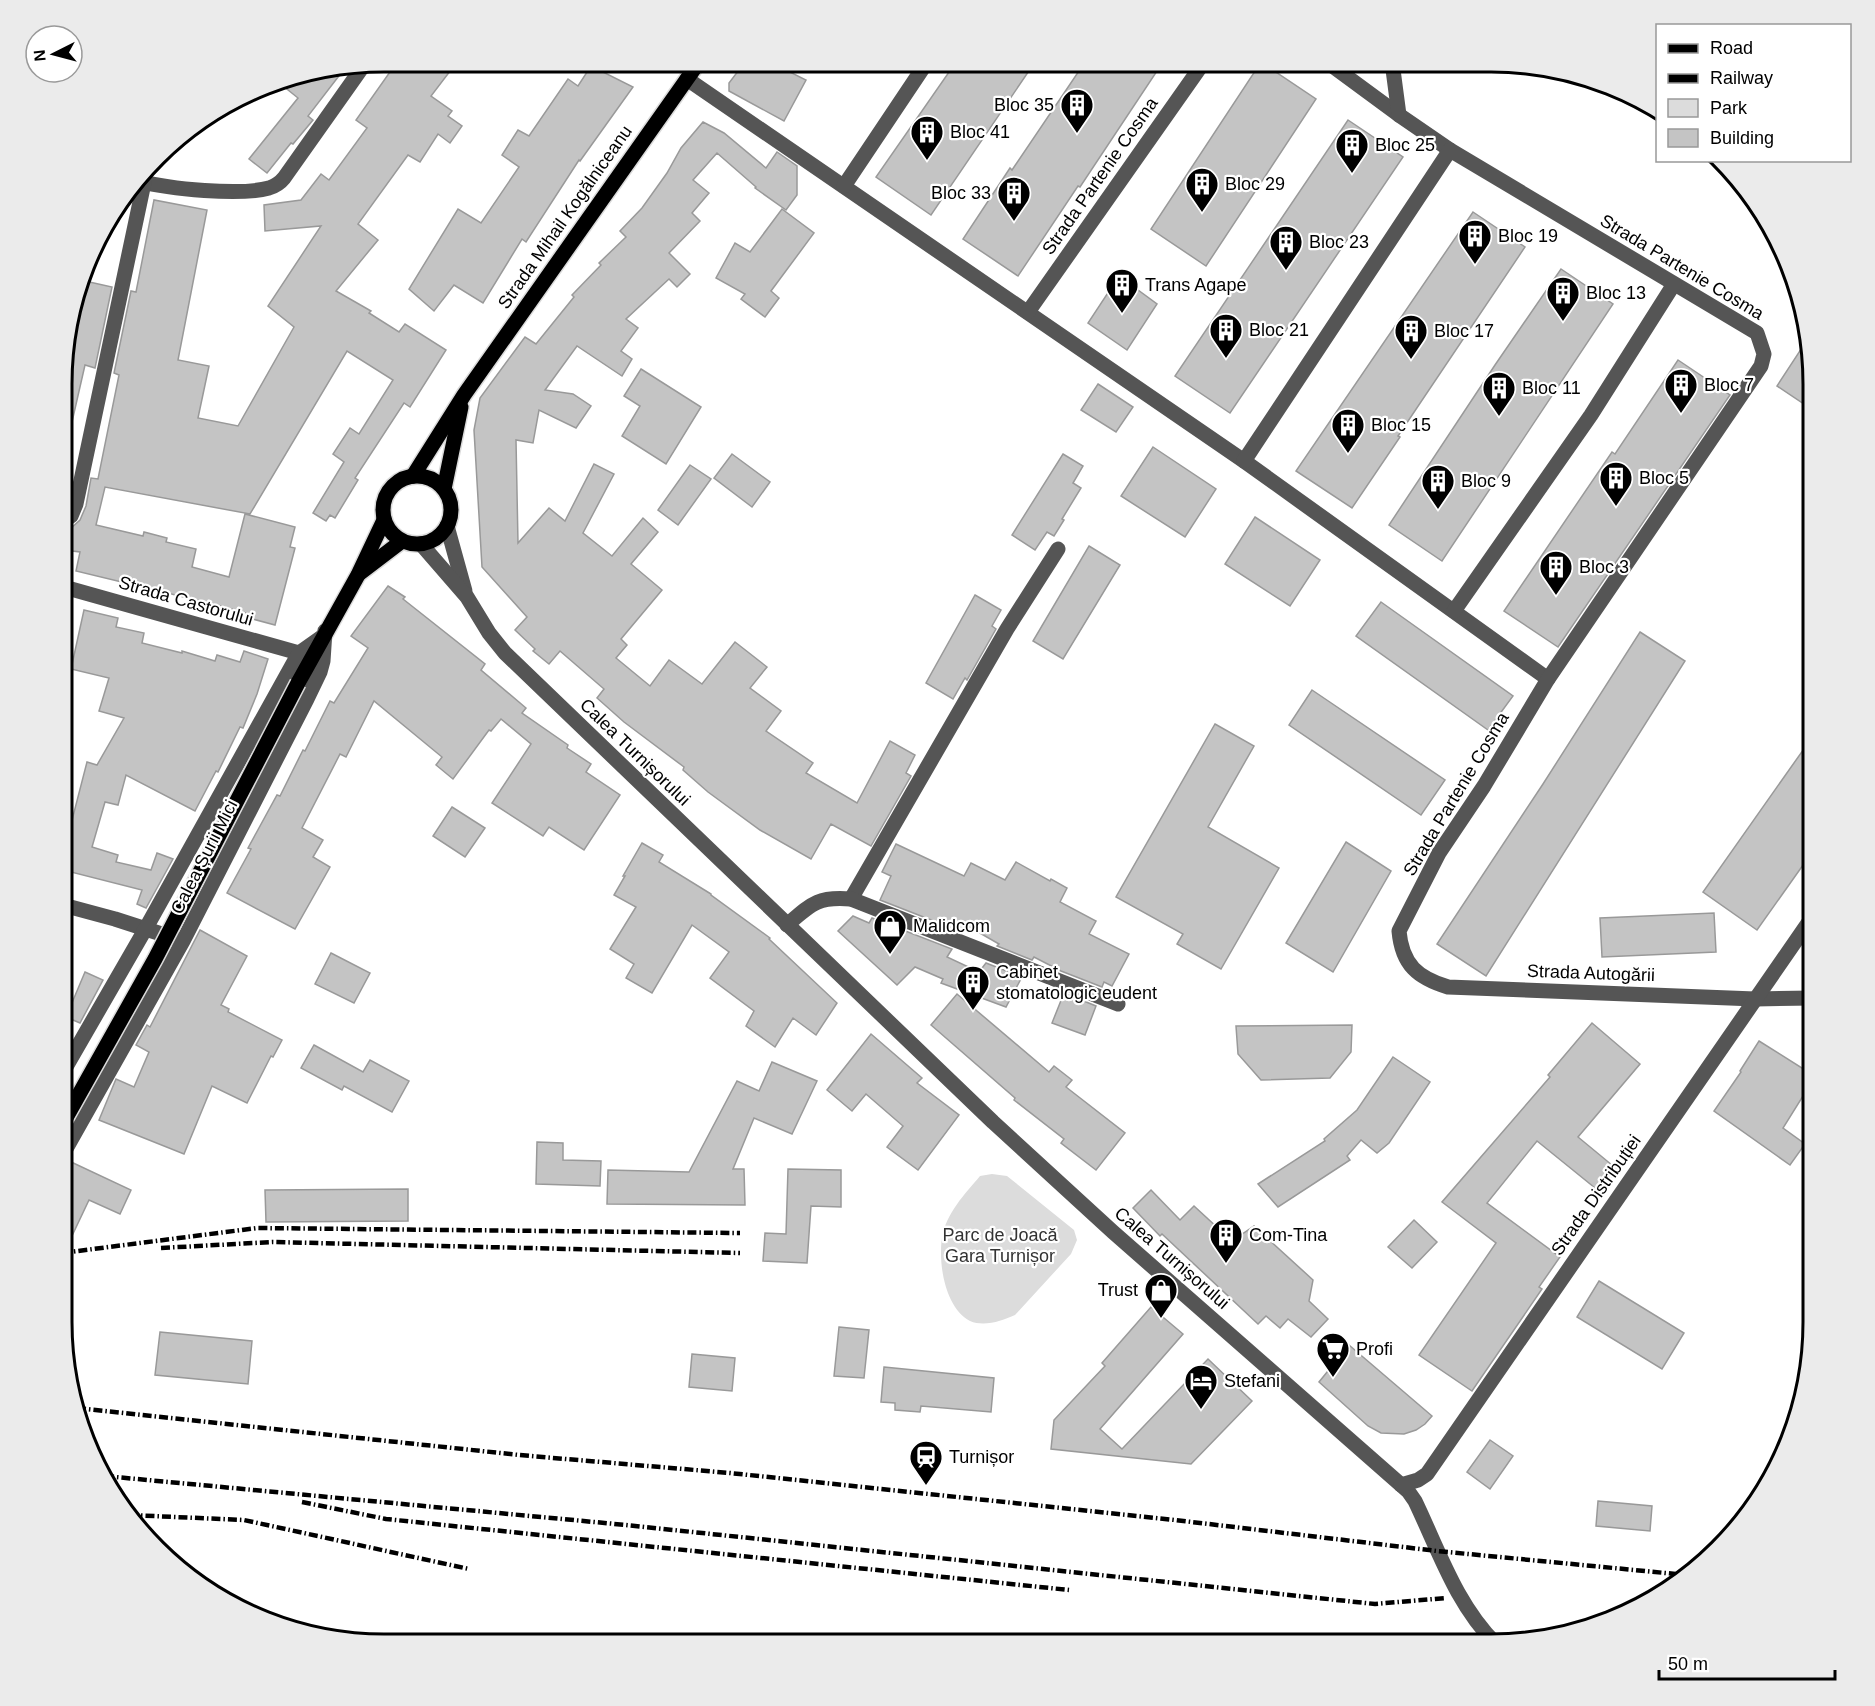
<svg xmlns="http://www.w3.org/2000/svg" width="1875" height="1706" font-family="Helvetica,sans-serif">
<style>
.green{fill:#dcdcdc}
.building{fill:#c4c4c4;stroke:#999;stroke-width:1.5}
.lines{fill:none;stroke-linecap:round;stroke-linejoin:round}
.major-casing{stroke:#dbdbdb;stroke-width:18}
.minor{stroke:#555;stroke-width:15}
.major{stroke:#000;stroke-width:15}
.rail{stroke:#000;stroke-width:4.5;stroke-dasharray:9 3 1.5 3;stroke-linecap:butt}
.major-bridge-casing{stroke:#dbdbdb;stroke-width:18;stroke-linecap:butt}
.major-bridge{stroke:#000;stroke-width:15}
.labels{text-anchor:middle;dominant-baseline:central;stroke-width:4.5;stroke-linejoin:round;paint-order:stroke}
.poi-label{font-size:18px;fill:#000;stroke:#fff;text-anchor:start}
.street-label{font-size:18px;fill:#000;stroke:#fff}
.park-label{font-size:18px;fill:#333;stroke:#fff}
.rim{fill:none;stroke:#000;stroke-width:3}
</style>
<rect width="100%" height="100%" fill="#fff"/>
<!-- green -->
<path class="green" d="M992 1174 1007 1176 1074 1230 1077 1240 1071 1254 1015 1315C1002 1321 984 1327 970 1321 945 1308 938 1263 942 1238 946 1213 965 1194 980 1176Z"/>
<!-- building -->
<g class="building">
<path d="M397 62H457L431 96 452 111 448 116 462 126 450 143 438 134 420 162 408 155 358 224 378 240 336 291 371 311 369 313 399 332 405 324 446 350 410 407 404 403 355 478 358 480 335 518 330 515 326 521 313 513 344 462 333 454 350 428 359 434 393 380 347 351 250 514 105 487 96 525 143 536 144 532 167 538 166 542 196 549 192 567 229 577 245 514 295 527 290 547 295 548 275 625 245 617 246 613 221 606 76 571 80 552 64 550V531L70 529 80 520 86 506 91 478 98 479 119 375 114 373 131 291 136 292 154 200 207 210 178 360 209 366 198 418 238 426 294 327 268 306 321 226 265 231 264 205 301 200 321 174 329 180 367 128 356 120Z"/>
<path d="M745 62H770L806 80 784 121 729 91V83Z"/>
<path d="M956 62H1035L931 215 876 177Z"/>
<path d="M1085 62H1163L1080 187 1078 186 1018 276 963 239 1010 168 1012 170Z"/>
<path d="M1261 62 1316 99 1206 266 1151 229Z"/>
<path d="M591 66 633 87 580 161 579 160 526 242 522 239 483 303 454 285 434 311 409 289 458 209 481 223 519 167 502 155 518 130 529 136 568 79 578 86Z"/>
<path d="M345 68 308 116 313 120 293 144 291 143 267 173 249 159 298 98 277 81 280 79Z"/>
<path d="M1348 120 1403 157 1230 413 1175 376Z"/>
<path d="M703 122 724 133 766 168 777 152 797 166V195L786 210 755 188 756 187 717 153 693 180 709 193 692 213 700 221 669 253 690 274 677 287 669 279 626 319 638 328 621 351 632 359 622 376 577 346 545 390 573 394 591 406 576 428 539 410 533 443 516 440 518 543 549 508 565 521 594 464 614 474 583 533 612 556 643 518 658 532 631 564 662 590 621 639 627 645 616 658 650 686 669 660 702 684 735 642 767 667 750 688 781 711 766 731 813 763 806 773 857 803 890 741 915 755 906 773 911 776 871 846 831 824 811 859 760 830 708 792 683 770 684 767 624 722 597 698 604 689 560 651 549 664 533 651 535 649 515 630 527 617 482 567 474 430 480 398 525 337 536 344 574 297 572 295 601 265 599 263 626 237 620 231 642 208 667 173 681 148Z"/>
<path d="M782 209 814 233 771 291 779 298 765 317 741 299 745 294 716 278 735 243 750 252Z"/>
<path d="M1473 212 1525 247 1398 436 1400 437 1352 508 1296 471Z"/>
<path d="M1561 269 1613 304 1442 561 1389 525 1495 365Z"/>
<path d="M1119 276 1157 304 1127 350 1088 323Z"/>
<path d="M85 281 112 287 95 368 85 365 72 422 64 421V358L72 326H70Z"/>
<path d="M1807 340 1813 363V410L1777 386Z"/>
<path d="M1678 360 1730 395 1558 647 1504 611 1612 452 1615 454Z"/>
<path d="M641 369 701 407 666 464 622 436 640 406 624 396Z"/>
<path d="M1098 384 1133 407 1116 432 1081 410Z"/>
<path d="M1153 447 1216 489 1185 537 1121 496Z"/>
<path d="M732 454 770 482 752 507 714 478Z"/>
<path d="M1063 454 1083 466 1073 483 1081 488 1062 519 1064 520 1054 536 1047 532 1035 550 1012 535Z"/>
<path d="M690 465 711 479 678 525 658 510Z"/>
<path d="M1255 517 1320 560 1290 606 1225 564Z"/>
<path d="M1089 546 1120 565 1063 659 1033 641Z"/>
<path d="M388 586 405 597 403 599 485 664 481 670 526 708 522 713 568 745 567 748 591 764 586 772 620 795 584 850 549 827 543 836 492 803 531 744 501 719 491 731 489 730 453 779 436 765 442 757 374 701 346 757 340 754 302 828 323 840 313 857 330 867 295 929 227 893 251 849 248 848 277 795 280 796 303 750 305 751 330 701 334 703 368 648 351 636Z"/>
<path d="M975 595 1001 610 992 626 996 629 967 680 965 678 953 699 926 683Z"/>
<path d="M1381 602 1513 696 1488 730 1356 636Z"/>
<path d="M84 610 118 618 116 627 144 633 142 643 182 653V651L215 661 217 655 240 662 244 651 268 659 257 694 243 728 240 727 218 772 216 771 195 811 126 775 118 805 105 802 92 847 118 855 116 862 151 870 157 853 173 859 146 908 137 904 142 890 63 870V855L87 762 97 765 124 718 99 711 109 678 71 669Z"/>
<path d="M1640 632 1685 661 1486 976 1437 944 1543 784Z"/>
<path d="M1312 690 1445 780 1421 815 1289 725Z"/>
<path d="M1215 724 1254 746 1208 827 1279 868 1221 969 1177 944 1183 934 1116 897Z"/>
<path d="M1813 736V851L1757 930 1703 892Z"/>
<path d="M452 807 485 828 465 857 433 836Z"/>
<path d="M1346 842 1391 871 1333 972 1286 943Z"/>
<path d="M642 843 663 855 659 862 711 894V895L770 938 769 939 837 1003 816 1035 793 1018 775 1047 746 1026 754 1011 710 978 729 952 692 925 652 993 626 978 634 964 610 949 636 907 614 895 625 876H623Z"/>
<path d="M896 844 964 876 971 863 1005 880 1016 862 1050 881 1051 879 1067 888 1060 902 1096 921 1089 934 1129 954 1112 986 1104 982 1102 987 1061 971 1034 957 1032 960 997 946 999 944 966 925 962 932 880 900 891 876 882 872Z"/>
<path d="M1714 913 1716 952 1602 957 1600 918Z"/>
<path d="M853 916 869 923 872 918 952 949 947 957 979 972 986 963 1022 977 1006 1007 941 983 943 979 915 967 897 985 838 931Z"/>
<path d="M200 930 247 956 221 1005 229 1009 228 1012 282 1040 273 1057 271 1056 247 1103 212 1086 184 1154 99 1120 116 1079 134 1087 149 1052 136 1045 147 1025 150 1027Z"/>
<path d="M331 953 370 973 354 1003 315 984Z"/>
<path d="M85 972 103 980 80 1023 66 1017Z"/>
<path d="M1064 993 1096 1006 1085 1035 1052 1023Z"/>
<path d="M957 994 1049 1072 1054 1066 1072 1080 1066 1087 1125 1133 1096 1170 1061 1143 1064 1139 1014 1100 1015 1098 931 1025Z"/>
<path d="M1592 1023 1640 1064 1578 1137 1618 1170 1600 1192 1537 1141 1487 1203 1560 1257 1539 1287 1542 1289 1472 1391 1419 1355 1496 1243 1442 1202 1550 1077 1548 1075Z"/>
<path d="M1352 1025 1351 1052 1330 1078 1261 1080 1238 1054 1236 1026Z"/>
<path d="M871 1034 922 1078 917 1083 959 1115 918 1170 887 1147 903 1126 866 1094 852 1111 827 1090Z"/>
<path d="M1759 1041 1813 1075V1080L1783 1128 1805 1144 1790 1165 1714 1111 1741 1072 1740 1071Z"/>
<path d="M314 1045 363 1072 370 1060 409 1081 392 1112 344 1086 342 1090 301 1068Z"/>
<path d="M1393 1057 1430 1082 1389 1143 1377 1153 1361 1140 1347 1156 1350 1160 1278 1207 1258 1184 1325 1141 1324 1139 1357 1110Z"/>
<path d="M772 1062 817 1081 792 1134 754 1118 733 1169H744L745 1205 607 1204 608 1170 689 1172 737 1081 759 1091Z"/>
<path d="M537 1142 563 1143V1160L601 1161 600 1186 536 1184Z"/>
<path d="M69 1161 131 1190 120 1214 89 1200 62 1257 63 1172Z"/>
<path d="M788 1169 841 1170V1207L811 1206 807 1263 763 1261 765 1233 786 1234Z"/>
<path d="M408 1189V1221L266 1222 265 1190Z"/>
<path d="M1151 1190 1180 1220 1194 1206 1232 1241 1254 1226 1313 1280 1309 1301 1328 1319 1311 1337 1288 1319 1280 1328 1266 1316 1258 1324 1162 1234 1160 1236 1133 1208Z"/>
<path d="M1414 1220 1437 1242 1412 1268 1388 1247Z"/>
<path d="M1599 1281 1684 1333 1662 1369 1577 1317Z"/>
<path d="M1151 1307 1183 1334 1100 1429 1122 1449 1208 1359 1252 1401 1191 1464 1051 1449 1054 1420 1105 1366 1102 1363Z"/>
<path d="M839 1327 869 1330 864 1378 834 1376Z"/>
<path d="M160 1332 252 1341 248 1384 155 1375Z"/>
<path d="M1349 1345 1432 1416 1425 1424 1416 1430 1404 1434 1381 1433 1368 1426 1319 1382Z"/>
<path d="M692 1354 735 1358 732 1391 689 1387Z"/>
<path d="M884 1367 994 1378 991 1412 921 1406 920 1412 895 1410V1403L881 1402Z"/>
<path d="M1490 1440 1513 1456 1490 1489 1467 1472Z"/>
<path d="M1598 1501 1652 1506 1650 1531 1596 1526Z"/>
</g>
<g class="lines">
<defs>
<g id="major">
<circle cx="417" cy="510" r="34"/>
<path d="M413 476 464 395 699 62"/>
<path d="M444 489 461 407"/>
<path d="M360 573 402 541"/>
<path d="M298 683 358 575 384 520"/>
</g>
</defs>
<!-- major casing -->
<use href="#major" class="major-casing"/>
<!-- minor -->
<g class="minor">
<path d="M1327 62 1399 115 1450 150"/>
<path d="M1392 62 1399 115"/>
<path d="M687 79 1244 461 1548 679"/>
<path d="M139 181C169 189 240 196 269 188 275 186 280 183 284 178L364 65"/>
<path d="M844 186 927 62"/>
<path d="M1028 312 1204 62"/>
<path d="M1244 461 1450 150 1757 333 1764 354 1761 366 1548 679 1484 786 1439 853 1399 931C1402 965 1418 978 1448 987L1755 999 1813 998"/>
<path d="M64 521 71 516 76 504 144 183"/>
<path d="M447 526 465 591"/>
<path d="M421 544 467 597 489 633 505 653 993 1122 1113 1232 1408 1491 1415 1501C1439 1551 1456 1604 1496 1644"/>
<path d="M64 587 299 653"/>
<path d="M1454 611 1591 415 1674 284"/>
<path d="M851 899 1007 629 1058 549"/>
<path d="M63 905 115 919 180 940"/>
<path d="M787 925C811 904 818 896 851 899L1118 1004"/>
<path d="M63 1072 146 928 299 653 323 636"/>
<path d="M63 1154 183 941 307 699 320 672 323 661 325 631"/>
<path d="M1401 1485 1418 1480 1427 1474 1813 916"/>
</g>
<!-- major -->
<use href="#major" class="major"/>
<!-- rail -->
<g class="rail">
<path d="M161 1248 273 1242 740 1253"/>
<path d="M62 1253 257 1228 740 1233"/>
<path d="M77 1408 519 1455 730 1473 1175 1520 1437 1551 1686 1575"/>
<path d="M105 1476 626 1525 1375 1604 1446 1598"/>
<path d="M302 1502 386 1519 1069 1590"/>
<path d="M129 1515 244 1520 469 1569"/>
</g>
<defs>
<path id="major-bridge" d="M63 1123 155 959 298 683"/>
</defs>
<!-- major-bridge casing -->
<use href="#major-bridge" class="major-bridge-casing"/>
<!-- major-bridge -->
<use href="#major-bridge" class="major-bridge"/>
</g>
<!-- icons -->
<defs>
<symbol id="building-pin" viewBox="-11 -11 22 30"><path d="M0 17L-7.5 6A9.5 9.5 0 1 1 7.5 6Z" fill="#000" stroke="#fff"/><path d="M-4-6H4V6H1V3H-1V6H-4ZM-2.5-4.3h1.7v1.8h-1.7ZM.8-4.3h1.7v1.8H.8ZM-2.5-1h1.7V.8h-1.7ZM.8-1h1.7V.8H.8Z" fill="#fff"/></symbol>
<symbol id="shop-pin" viewBox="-11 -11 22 30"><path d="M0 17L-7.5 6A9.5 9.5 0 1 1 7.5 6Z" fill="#000" stroke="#fff"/><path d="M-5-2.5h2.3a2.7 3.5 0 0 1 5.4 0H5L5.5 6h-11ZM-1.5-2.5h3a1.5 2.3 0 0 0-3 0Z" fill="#fff"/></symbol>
<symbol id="supermarket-pin" viewBox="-11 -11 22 30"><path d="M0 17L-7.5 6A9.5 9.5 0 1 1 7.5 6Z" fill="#000" stroke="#fff"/><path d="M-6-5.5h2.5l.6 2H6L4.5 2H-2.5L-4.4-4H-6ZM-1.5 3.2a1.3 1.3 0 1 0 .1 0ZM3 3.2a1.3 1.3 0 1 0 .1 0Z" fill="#fff"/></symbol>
<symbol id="hotel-pin" viewBox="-11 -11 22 30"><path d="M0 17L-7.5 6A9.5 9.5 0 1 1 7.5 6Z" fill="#000" stroke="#fff"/><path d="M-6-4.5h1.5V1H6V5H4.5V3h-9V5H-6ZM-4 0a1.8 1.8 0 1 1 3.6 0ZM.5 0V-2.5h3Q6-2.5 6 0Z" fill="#fff"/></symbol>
<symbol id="station-pin" viewBox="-11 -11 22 30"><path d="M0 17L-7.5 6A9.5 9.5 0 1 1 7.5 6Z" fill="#000" stroke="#fff"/><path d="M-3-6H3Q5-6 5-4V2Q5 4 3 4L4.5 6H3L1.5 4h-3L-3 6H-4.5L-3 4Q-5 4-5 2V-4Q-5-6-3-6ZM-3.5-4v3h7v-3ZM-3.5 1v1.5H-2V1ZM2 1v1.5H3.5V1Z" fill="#fff"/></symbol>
</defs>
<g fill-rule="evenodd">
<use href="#building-pin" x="1058" y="86" width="38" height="52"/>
<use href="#building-pin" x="908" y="113" width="38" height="52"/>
<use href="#building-pin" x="1333" y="126" width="38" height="52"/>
<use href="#building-pin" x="1183" y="165" width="38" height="52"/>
<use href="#building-pin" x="995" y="174" width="38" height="52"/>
<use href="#building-pin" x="1456" y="217" width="38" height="52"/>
<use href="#building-pin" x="1267" y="223" width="38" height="52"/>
<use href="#building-pin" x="1103" y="266" width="38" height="52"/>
<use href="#building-pin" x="1544" y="274" width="38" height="52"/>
<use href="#building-pin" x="1207" y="311" width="38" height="52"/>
<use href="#building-pin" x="1392" y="312" width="38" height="52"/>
<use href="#building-pin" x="1662" y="366" width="38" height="52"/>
<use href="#building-pin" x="1480" y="369" width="38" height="52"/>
<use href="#building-pin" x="1329" y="406" width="38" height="52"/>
<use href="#building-pin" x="1597" y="459" width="38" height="52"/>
<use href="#building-pin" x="1419" y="462" width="38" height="52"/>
<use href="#building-pin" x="1537" y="548" width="38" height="52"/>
<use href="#shop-pin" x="871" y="907" width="38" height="52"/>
<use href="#building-pin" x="954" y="963" width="38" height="52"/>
<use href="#building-pin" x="1207" y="1216" width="38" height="52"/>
<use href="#shop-pin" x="1142" y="1271" width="38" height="52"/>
<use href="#supermarket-pin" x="1314" y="1330" width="38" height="52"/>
<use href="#hotel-pin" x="1182" y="1362" width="38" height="52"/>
<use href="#station-pin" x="907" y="1438" width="38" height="52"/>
</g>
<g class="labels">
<!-- poi labels -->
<g class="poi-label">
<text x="1054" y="105" text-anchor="end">Bloc 35</text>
<text x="950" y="132">Bloc 41</text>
<text x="1375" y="145">Bloc 25</text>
<text x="1225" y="184">Bloc 29</text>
<text x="991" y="193" text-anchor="end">Bloc 33</text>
<text x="1498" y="236">Bloc 19</text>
<text x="1309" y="242">Bloc 23</text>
<text x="1145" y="285">Trans Agape</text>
<text x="1586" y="293">Bloc 13</text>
<text x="1249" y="330">Bloc 21</text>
<text x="1434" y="331">Bloc 17</text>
<text x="1704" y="385">Bloc 7</text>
<text x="1522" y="388">Bloc 11</text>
<text x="1371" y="425">Bloc 15</text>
<text x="1639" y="478">Bloc 5</text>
<text x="1461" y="481">Bloc 9</text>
<text x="1579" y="567">Bloc 3</text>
<text x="913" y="926">Malidcom</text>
<text x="996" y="972">Cabinet<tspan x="996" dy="21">stomatologic eudent</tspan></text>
<text x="1249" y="1235">Com-Tina</text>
<text x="1138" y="1290" text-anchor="end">Trust</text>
<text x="1356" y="1349">Profi</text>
<text x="1224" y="1381">Stefani</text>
<text x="949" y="1457">Turnișor</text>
</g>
<!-- street labels -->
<g class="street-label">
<text transform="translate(1100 176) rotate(-55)">Strada Partenie Cosma</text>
<text transform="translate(565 217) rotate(-55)">Strada Mihail Kogălniceanu</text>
<text transform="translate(1682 267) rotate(31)">Strada Partenie Cosma</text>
<text transform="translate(186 601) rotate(16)">Strada Castorului</text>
<text transform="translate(635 752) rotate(44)">Calea Turnișorului</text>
<text transform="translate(1456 794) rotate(-59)">Strada Partenie Cosma</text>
<text transform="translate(204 857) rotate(-63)">Calea Șurii Mici</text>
<text transform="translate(1591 973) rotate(2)">Strada Autogării</text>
<text transform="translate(1596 1195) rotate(-55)">Strada Distribuției</text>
<text transform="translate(1172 1258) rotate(41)">Calea Turnișorului</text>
</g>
<!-- park labels -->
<g class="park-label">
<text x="1000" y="1235">Parc de Joacă<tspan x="1000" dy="21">Gara Turnișor</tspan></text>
</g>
</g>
<!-- crop -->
<path d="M0 0H1875V1706H0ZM384 72H1491A312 312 0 0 1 1803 384V1322A312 312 0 0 1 1491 1634H384A312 312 0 0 1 72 1322V384A312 312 0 0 1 384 72Z" fill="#ebebeb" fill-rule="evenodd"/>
<path class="rim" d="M384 72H1491A312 312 0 0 1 1803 384V1322A312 312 0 0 1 1491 1634H384A312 312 0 0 1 72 1322V384A312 312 0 0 1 384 72Z"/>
<!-- legend -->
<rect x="1656" y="24" width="195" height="138" fill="#ffffff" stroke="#999999" stroke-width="1.5"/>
<rect x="1668" y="44" width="30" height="9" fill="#000000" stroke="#999999" stroke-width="1.5"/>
<text x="1710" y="54" font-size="18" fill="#000000">Road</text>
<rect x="1668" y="74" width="30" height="9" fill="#000000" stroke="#999999" stroke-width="1.5"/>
<text x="1710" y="84" font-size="18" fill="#000000">Railway</text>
<rect x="1668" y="99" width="30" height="18" fill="#dcdcdc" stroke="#999999" stroke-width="1.5"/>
<text x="1710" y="114" font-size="18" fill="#000000">Park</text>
<rect x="1668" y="129" width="30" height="18" fill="#c4c4c4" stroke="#999999" stroke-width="1.5"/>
<text x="1710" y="144" font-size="18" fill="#000000">Building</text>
<!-- north arrow -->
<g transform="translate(54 54) rotate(264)"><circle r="28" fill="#ffffff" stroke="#999999" stroke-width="1.5"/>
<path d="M0-4.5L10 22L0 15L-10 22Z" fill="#000000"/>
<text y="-9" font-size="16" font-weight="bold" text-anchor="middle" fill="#000000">N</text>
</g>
<!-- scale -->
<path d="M1659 1670v9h176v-9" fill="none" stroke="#000000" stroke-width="3"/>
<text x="1668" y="1670" font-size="18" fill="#000000" stroke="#ffffff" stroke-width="4.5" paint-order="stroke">50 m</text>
</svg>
